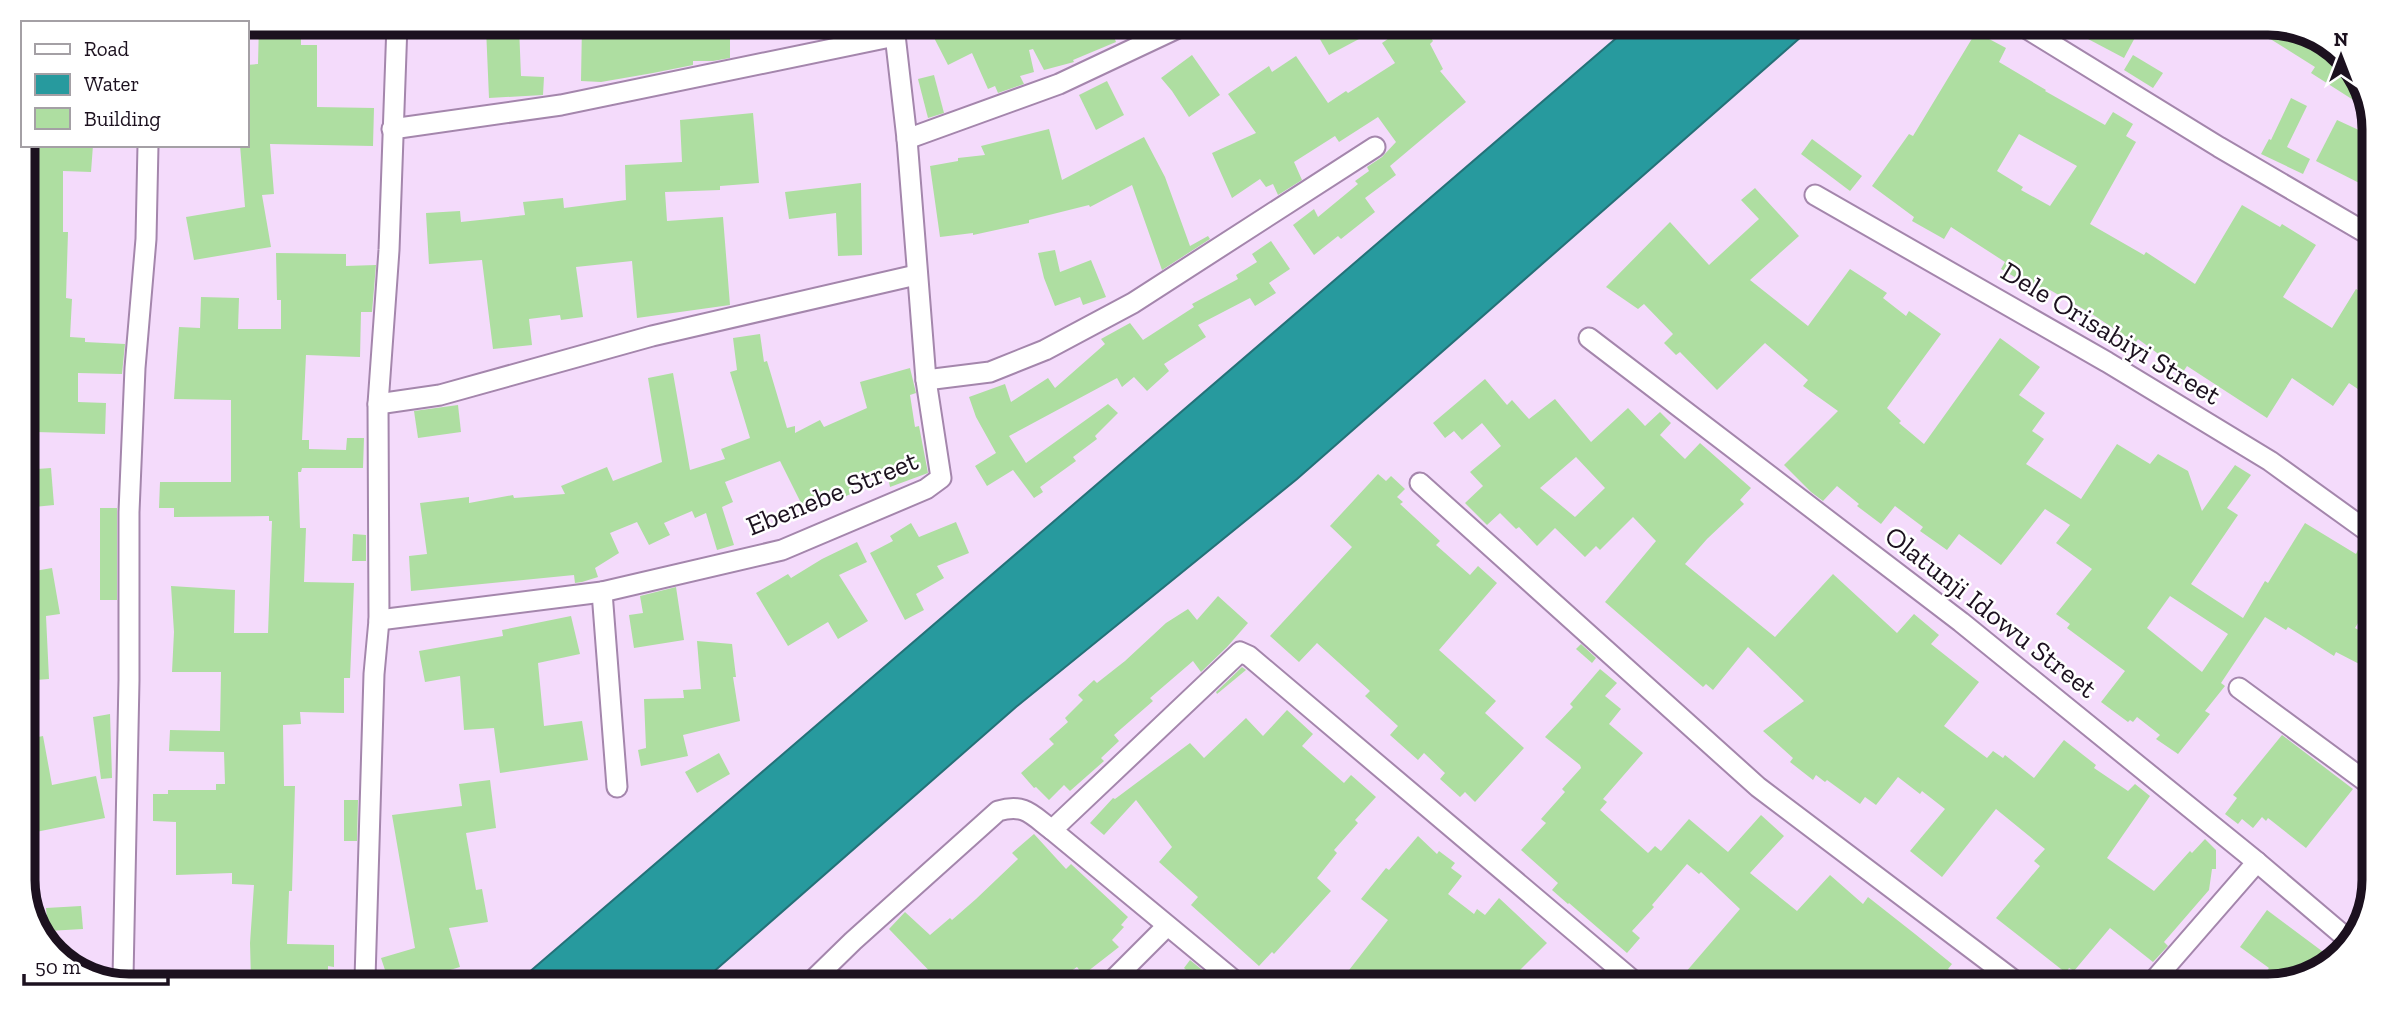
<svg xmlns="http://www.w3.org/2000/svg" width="2397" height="1009" font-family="'Zilla Slab',serif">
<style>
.water{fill:#279a9e;stroke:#247178;stroke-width:2}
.building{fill:#aedea1;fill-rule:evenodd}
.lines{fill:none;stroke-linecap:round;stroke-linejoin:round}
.street-casing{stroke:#a486ac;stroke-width:23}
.street{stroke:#fff;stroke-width:19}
.labels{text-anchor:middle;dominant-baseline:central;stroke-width:5;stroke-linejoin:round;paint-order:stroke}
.street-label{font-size:28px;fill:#1c111f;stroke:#fff}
.rim{fill:none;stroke:#1c111f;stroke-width:9}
</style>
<rect width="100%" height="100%" fill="#f4dbfb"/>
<!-- water -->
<path class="water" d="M1628 28 1810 29 1297 479 1016 707 703 981 520 980Z"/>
<!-- building -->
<g class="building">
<path d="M259 23H301V45H317V107L374 108 373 146 270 144 274 194 262 195 271 247 194 260 186 217 245 207 240 145H247V65L258 64Z"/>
<path d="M582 24 730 25V58L713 61H693V65L653 73 601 82 581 81Z"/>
<path d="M928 26H1110L1116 42 1073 60 1074 62 1044 70 1033 49 1029 50 1034 72 1020 76 1024 84 998 93 995 86 988 89 972 53 948 65Z"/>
<path d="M519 27 521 76 544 77 543 95 489 98 486 28Z"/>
<path d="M1313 27H1353L1359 39 1329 55Z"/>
<path d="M1405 27H1424L1433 41 1430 44 1443 69 1440 71 1466 102 1390 166 1396 175 1365 198 1375 212 1341 239 1338 236 1314 255 1293 225 1314 209 1318 217 1358 184 1355 181 1369 171 1367 167 1382 157 1396 142 1378 117 1339 142 1335 136 1294 162 1302 180 1278 195 1273 184 1266 187 1260 179 1232 198 1212 153 1256 133 1228 94 1269 66 1272 72 1296 56 1328 103 1346 91 1348 93 1395 63 1382 43Z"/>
<path d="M2071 30H2139L2124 58Z"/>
<path d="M2256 30 2308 31 2353 65 2369 110 2311 73 2315 67Z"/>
<path d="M1976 32 2006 48 1999 62 2046 90 2045 91 2105 125 2113 112 2133 124 2126 136 2136 142 2090 224 2144 255 2146 252 2195 284 2242 205 2280 227 2282 224 2316 245 2283 297 2332 328 2356 289 2372 299 2371 398 2349 383 2333 406 2292 378 2267 418 2187 366 2183 372 2138 339 2135 343 2092 314 2050 290 2047 296 2001 269 2005 262 1951 227 1944 239 1912 221 1914 217 1872 186 1909 134 1913 136ZM2019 134 2077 166 2050 206 2021 190 2023 187 1997 171Z"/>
<path d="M1192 55 1220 95 1189 117 1172 91 1161 78Z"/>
<path d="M2133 55 2163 73 2153 88 2124 70Z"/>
<path d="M934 75 944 113 928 118 918 79Z"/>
<path d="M1107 81 1124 115 1096 130 1079 95Z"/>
<path d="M2291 98 2307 106 2287 147 2310 159 2303 174 2261 154 2269 139 2271 140Z"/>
<path d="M753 113 759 183 720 186V190L665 192 667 221 723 217 730 305 637 318 632 261 576 267 583 317 561 320 560 315 529 319 532 345 493 349 482 260 429 264 426 213 460 211 461 222 525 215 523 202 563 198 564 208 626 200 625 165 682 162 680 120Z"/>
<path d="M2337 120 2374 137 2373 190 2316 161Z"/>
<path d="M1049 129 1062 180 1144 137 1165 177 1190 246 1208 236 1210 239 1162 270 1132 185 1090 207 1089 205 1029 220V223L973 235V233L940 237 930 166 958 161V158L985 155 981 146Z"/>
<path d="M1812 139 1862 176 1850 191 1801 154Z"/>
<path d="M23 145H93L91 172 63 171V232H68L66 298 72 299 70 337 85 338V342L125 344 122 374 78 373V402L106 403 105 434 36 432 38 386 23 384Z"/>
<path d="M861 183 862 255 838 256 836 213 789 219 785 192Z"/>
<path d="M1755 188 1799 236 1750 280 1808 326 1850 269 1887 293 1883 298 1906 316 1909 311 1941 334 1887 408 1901 421 1899 423 1924 444 2000 338 2040 367 2019 395 2045 413 2032 431 2044 439 2026 464 2081 499 2117 444 2150 464 2158 454 2188 471 2202 511 2235 465 2251 475 2227 508 2238 515 2191 584 2243 618 2265 581 2268 583 2305 523 2356 554 2358 550 2370 558 2369 605 2355 628 2369 636V669L2336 652 2334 656 2288 627 2286 630 2265 617 2221 683 2225 686 2205 711 2210 714 2178 754 2156 739 2160 735 2137 717 2133 722 2130 720 2128 722 2101 702 2125 671 2067 628 2070 624 2056 614 2092 569 2056 543 2070 525 2045 509 2001 565 1959 534 1947 550 1920 531 1923 527 1895 506 1881 524 1857 506 1859 504 1837 486 1823 501 1811 492 1784 465 1838 411 1803 386 1808 380 1765 343 1717 390 1680 352 1676 355 1664 343 1673 334 1644 304 1638 309 1606 287 1670 222 1709 265 1759 219 1741 200ZM2170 596 2228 634 2202 672 2147 628Z"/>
<path d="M1271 241 1290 269 1269 283 1276 293 1255 306 1250 298 1198 325 1206 337 1164 364 1169 371 1147 391 1134 377 1122 387 1117 378 1009 436 1026 463 1108 404 1118 413 1095 436 1097 439 1073 457 1076 461 1040 487 1043 492 1034 498 1013 470 987 486 975 466 996 453 976 417 969 397 1005 384 1011 402 1048 378 1055 388 1105 344 1101 339 1130 323 1143 340 1194 307 1192 304 1238 279 1236 275 1257 262 1252 254Z"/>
<path d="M1055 250 1060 272 1091 260 1106 297 1083 305 1080 297 1055 306 1044 278 1038 253Z"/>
<path d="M276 253 346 254V266L376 265 372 312H361L360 357 306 355 302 440H309V449L346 450 347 438H364L363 468H302L301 472H298L300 528H306L304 582 354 583 350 678H344V713L300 712 301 724 283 725 284 786H295L292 891H289L287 944 334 945V967L328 966V979H251L250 943 254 885 232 884V873L176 875V822L153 821V794H168V790H216V784H225L224 752 169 751 170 730 220 731 221 672H172L174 632 171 586 235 590 234 633H268L272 521H269V516L174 517V508H159L160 482H231V400L174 399 179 327 200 328 201 297 239 298 238 329H281V300H277Z"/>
<path d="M760 334 764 362 767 361 787 428 795 426V433L820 420 824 427 867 408 860 382 910 368 916 393 910 395 915 427 919 426 928 473 890 487 886 467 850 482 855 492 835 501 830 491 805 511 780 461 725 482 733 502 722 507 734 545 717 550 706 513 695 518 692 511 664 523 670 535 649 545 637 522 610 533 619 553 595 568 598 577 582 582 575 583 574 575 411 591 409 556 427 554 420 503 469 497V503L513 495 514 498 565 494 561 486 607 467 613 481 662 462 648 378 673 373 690 470 725 459 721 449 750 438 730 372 737 370 733 338Z"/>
<path d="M1485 379 1507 405 1512 400 1529 419 1555 399 1591 442 1628 408 1645 426 1660 412 1671 423 1660 435 1685 459 1700 443 1751 488 1740 500 1744 504 1707 539 1685 564 1775 637 1833 574 1897 633 1914 614 1939 635 1931 644 1979 682 1944 726 1987 758 1993 751 2003 758 2005 755 2034 778 2064 740 2096 765 2094 768 2128 791 2135 784 2150 796 2107 858 2154 891 2190 851 2192 853 2205 839 2216 850V869H2212L2209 890 2164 942 2168 946 2153 962 2110 928 2074 971 2069 968 2066 973 1996 918 2040 866 2034 861 2045 849 1996 809 1942 877 1910 851 1945 809 1922 791 1920 794 1898 777 1876 805 1865 797 1860 804 1827 780 1825 782 1816 775 1813 780 1790 762 1793 758 1763 731 1804 701 1748 647 1713 690 1706 684 1703 687 1605 602 1656 541 1633 517 1600 550 1596 546 1585 557 1555 528 1537 546 1519 527 1516 529 1500 513 1487 525 1465 503 1483 486 1470 472 1501 446 1482 423 1462 440 1454 431 1445 438 1433 423ZM1576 457 1605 488 1575 517 1540 488Z"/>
<path d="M458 405 461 432 418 438 414 411Z"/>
<path d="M51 468 54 505 24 508 23 470Z"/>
<path d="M1378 474 1386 481 1391 476 1405 489 1397 497 1403 502 1400 504 1440 541 1436 545 1470 575 1478 566 1497 583 1439 650 1496 701 1485 713 1524 748 1475 802 1465 792 1460 797 1440 779 1445 773 1424 753 1418 760 1390 735 1398 726 1365 696 1370 691 1317 643 1299 662 1270 636 1352 547 1330 526Z"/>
<rect x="100" y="508" width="17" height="92"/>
<path d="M956 522 969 553 937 566 944 578 916 594 924 610 905 620 870 553 893 541 890 536 911 523 919 537Z"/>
<path d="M353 534 366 535V561H352Z"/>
<path d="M857 542 867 562 839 575 868 621 838 639 828 622 788 646 756 593 788 574 791 578 822 559Z"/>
<path d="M52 568 60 614 46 616 49 679 23 681V634H28L23 607V573Z"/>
<path d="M676 587 684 640 634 648 629 615 643 613 640 596Z"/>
<path d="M1218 596 1248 623 1227 647 1201 672 1193 661 1150 698 1153 701 1114 735 1119 741 1101 758 1104 761 1070 791 1064 785 1049 800 1036 787 1034 788 1021 773 1054 744 1049 739 1068 722 1065 718 1083 700 1078 695 1094 680 1097 683 1125 661 1166 623 1188 609 1197 620Z"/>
<path d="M571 616 580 654 538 663 544 726 582 721 588 760 500 773 494 728 464 730 460 676 425 682 419 651 503 636 502 630Z"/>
<path d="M697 641 732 644 736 677H733L740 721 683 735 688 756 641 766 638 750 646 748 644 699 684 698 683 690 701 689Z"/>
<path d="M1581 644 1596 658 1592 663 1576 649Z"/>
<path d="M1242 667 1246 670 1217 694 1216 692Z"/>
<path d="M1600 669 1617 683 1605 696 1621 709 1609 724 1643 753 1603 799 1607 802 1600 810 1648 853 1655 846 1661 851 1689 819 1728 852 1761 815 1784 836 1750 873 1797 911 1830 875 1863 904 1868 897 1915 934 1952 964 1948 969 1969 985 1699 984 1685 973 1740 909 1701 872 1699 874 1687 864 1652 905 1654 907 1632 931 1640 938 1627 953 1569 903 1568 904 1552 890 1558 883 1521 850 1546 823 1541 819 1565 792 1562 789 1581 768 1580 765 1545 737 1573 707 1570 704Z"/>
<path d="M1287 710 1313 734 1302 746 1344 783 1351 775 1376 797 1355 820 1358 823 1334 850 1337 853 1317 878 1331 891 1274 954 1272 952 1259 966 1191 905 1198 897 1159 862 1172 847 1136 800 1104 835 1090 823 1113 798 1115 799 1190 743 1204 758 1246 718 1263 736Z"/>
<path d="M110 714 112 778 101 779 93 717Z"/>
<path d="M2282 735 2353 789 2306 848 2268 818 2266 821 2262 817 2253 828 2242 819 2238 824 2225 814 2237 798 2233 795Z"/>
<path d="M43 736 52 785 96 776 105 818 26 834 23 818V740Z"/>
<path d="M719 753 730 774 697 793 685 772Z"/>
<path d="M490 780 496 828 466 833 476 890 482 889 488 922 449 928 460 967 416 980 388 979 381 958 415 948 392 815 462 806 459 784Z"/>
<path d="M344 800H358L357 841H344Z"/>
<path d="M1034 834 1066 869 1071 864 1128 917 1121 925 1124 927 1112 940 1119 947 1083 975 1077 967 1055 982 939 981 889 929 905 912 930 935 950 918 952 920 976 899 1018 859 1012 853Z"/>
<path d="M1418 836 1437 854 1439 851 1455 863 1451 868 1462 876 1448 894 1474 914 1477 909 1485 915 1499 898 1547 943 1507 983H1339L1388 920 1361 899 1386 868 1389 870Z"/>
<path d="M81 906 83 929 48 931 46 908Z"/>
<path d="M2267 910 2334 960 2327 968 2269 986H2254L2269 968 2240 947Z"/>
<path d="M1190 960 1217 982H1201L1184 968Z"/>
</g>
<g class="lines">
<defs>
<g id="street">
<path d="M2029 30 2219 147 2373 237"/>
<path d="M392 129 561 105 895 36"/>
<path d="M907 139 1059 84 1180 27"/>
<path d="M1815 195 2107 362 2270 461 2370 533"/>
<path d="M1589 338 1961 622 2257 862 2350 941"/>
<path d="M926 380 990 372 1045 350 1133 303 1375 147"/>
<path d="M378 404 440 395 652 336 916 275"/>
<path d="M1420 483 1758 787 2020 985"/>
<path d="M602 592 617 787"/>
<path d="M379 620 602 592 782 550 926 489 941 478 926 380 907 139 894 26"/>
<path d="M2239 688 2368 783"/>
<path d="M123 978 129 680V512L135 368 146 239 148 145"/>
<path d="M365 979 374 674 379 620 378 404 389 250 397 24"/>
<path d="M812 981 853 941 998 811C1025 803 1032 815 1052 830"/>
<path d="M1111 982 1167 926"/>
<path d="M1236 982 1052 830 1240 652 1249 656 1637 984"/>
<path d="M2149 986 2257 862"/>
</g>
</defs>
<!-- street casing -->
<use href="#street" class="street-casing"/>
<!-- street -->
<use href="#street" class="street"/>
</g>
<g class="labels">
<!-- street labels -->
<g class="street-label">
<text transform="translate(2111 333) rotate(31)">Dele Orisabiyi Street</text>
<text transform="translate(832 493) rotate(-22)">Ebenebe Street</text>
<text transform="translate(1991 612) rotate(38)">Olatunji Idowu Street</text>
</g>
</g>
<!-- crop -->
<path d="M0 0H2397V1009H0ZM129 35H2268A94 94 0 0 1 2362 129V880A94 94 0 0 1 2268 974H129A94 94 0 0 1 35 880V129A94 94 0 0 1 129 35Z" fill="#fff" fill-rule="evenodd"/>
<path class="rim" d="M129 35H2268A94 94 0 0 1 2362 129V880A94 94 0 0 1 2268 974H129A94 94 0 0 1 35 880V129A94 94 0 0 1 129 35Z"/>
<!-- legend -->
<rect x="21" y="21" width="228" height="126" fill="#ffffff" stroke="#a4a0a5" stroke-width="2"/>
<rect x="35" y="44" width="35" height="10" fill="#ffffff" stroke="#a4a0a5" stroke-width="2"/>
<text x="84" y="56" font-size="21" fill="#1c111f">Road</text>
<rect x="35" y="74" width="35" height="21" fill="#279a9e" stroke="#a4a0a5" stroke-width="2"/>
<text x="84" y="91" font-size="21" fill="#1c111f">Water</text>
<rect x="35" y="108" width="35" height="21" fill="#aedea1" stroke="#a4a0a5" stroke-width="2"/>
<text x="84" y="126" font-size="21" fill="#1c111f">Building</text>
<!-- north arrow -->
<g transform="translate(2341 56)" stroke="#ffffff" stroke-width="5" paint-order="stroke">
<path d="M0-5L12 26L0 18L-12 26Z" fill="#1c111f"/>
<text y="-10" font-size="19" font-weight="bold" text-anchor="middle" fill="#1c111f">N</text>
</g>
<!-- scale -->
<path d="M24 974v10h144v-10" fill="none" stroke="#1c111f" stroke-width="3.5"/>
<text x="35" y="974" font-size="21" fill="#1c111f" stroke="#ffffff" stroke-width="5" paint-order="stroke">50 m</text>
</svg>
